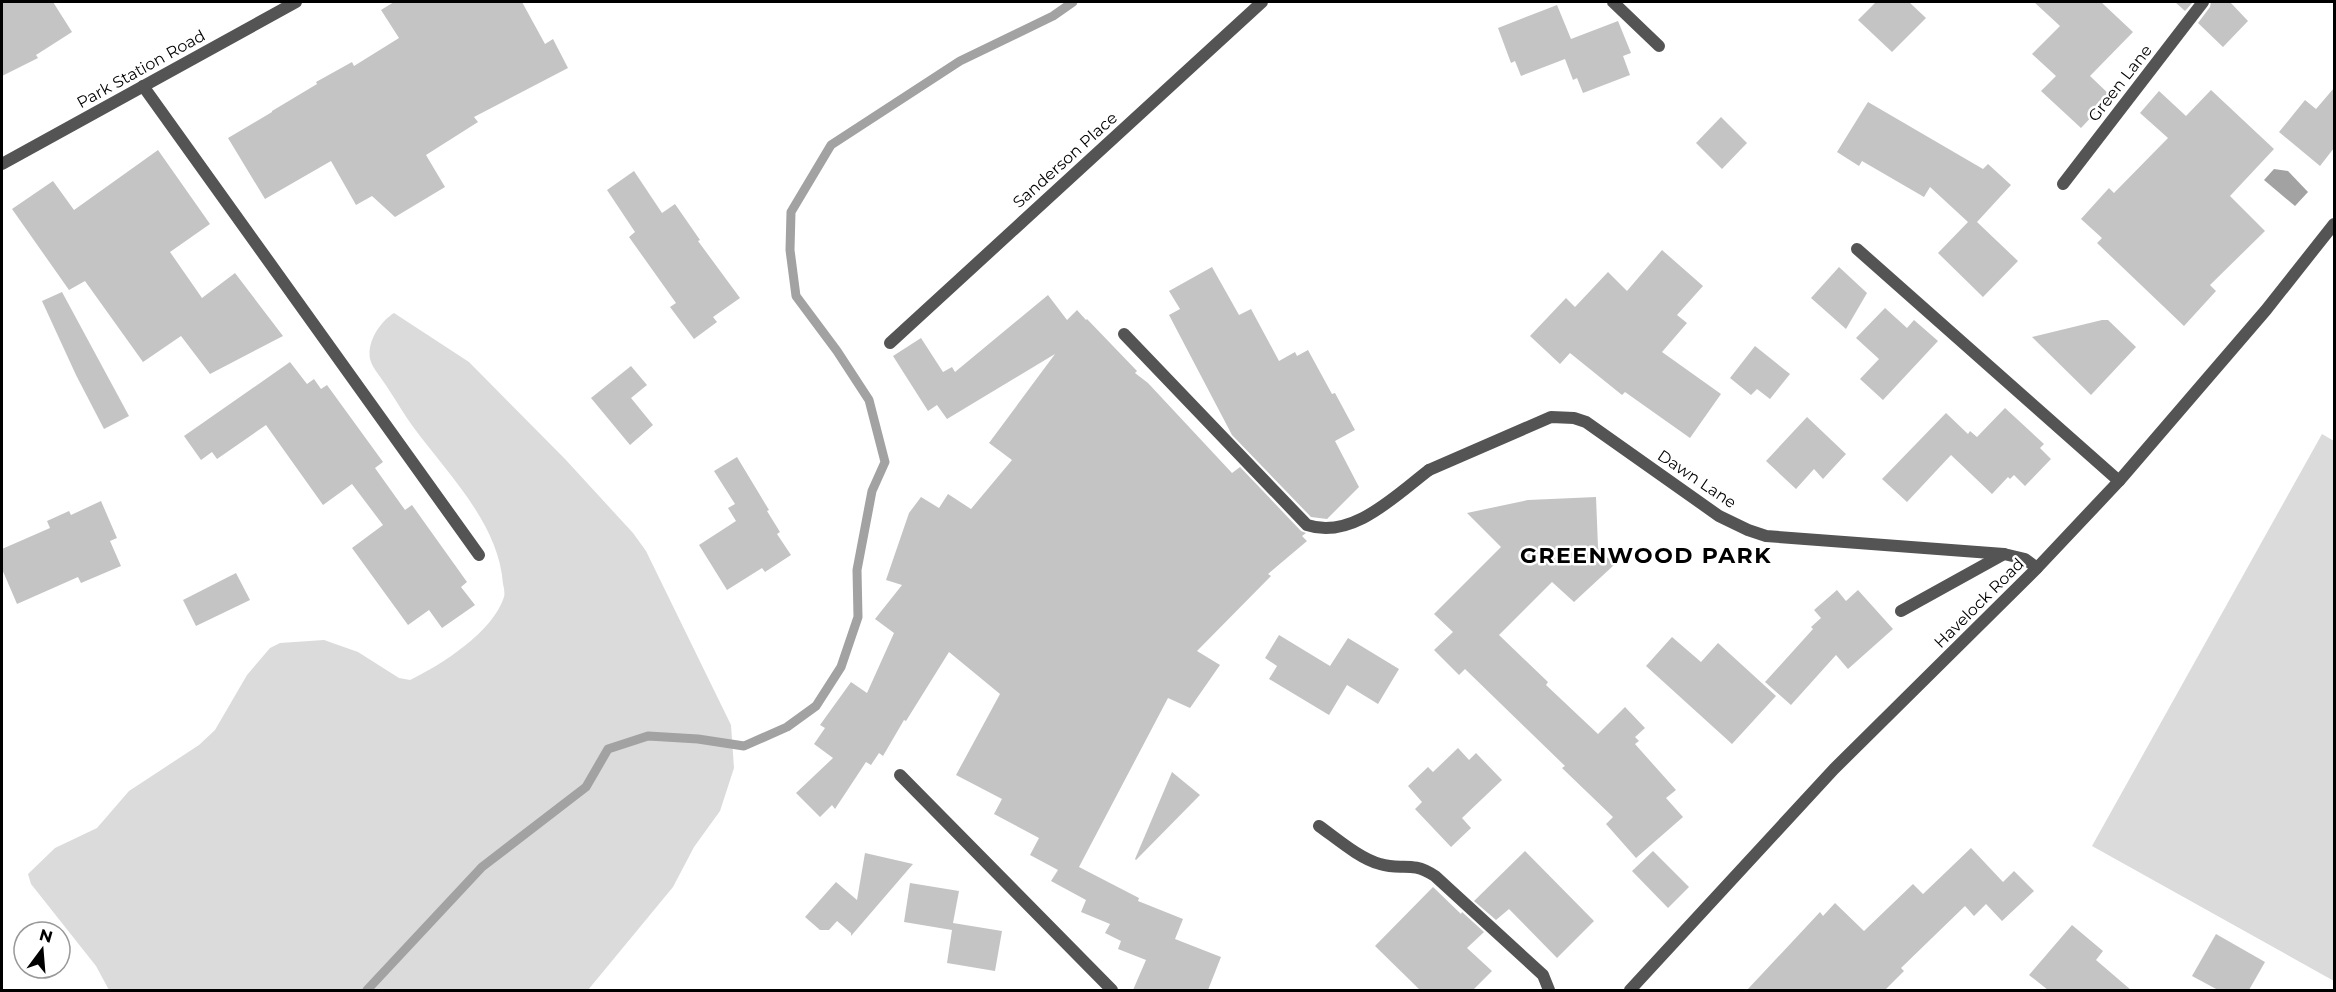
<svg xmlns="http://www.w3.org/2000/svg" width="2336" height="992" font-family="Montserrat,sans-serif">
<style>
.green{fill:#dbdbdb}
.water{fill:#a2a2a2}
.lines{fill:none;stroke-linecap:round;stroke-linejoin:round}
.stream{stroke:#a2a2a2;stroke-width:9}
.building{fill:#c4c4c4}
.lane{stroke:#545454;stroke-width:12}
.street{stroke:#545454;stroke-width:12}
.labels{text-anchor:middle;dominant-baseline:central;stroke-width:5;stroke-linejoin:round;paint-order:stroke}
.street-label{font-size:16px;fill:#000;stroke:#fff}
.district-label{font-size:22px;font-weight:bold;letter-spacing:1.5px;fill:#000;stroke:#fff}
</style>
<rect width="100%" height="100%" fill="#fff"/>
<!-- green -->
<g class="green">
<path d="M394 313 469 362 565 459 633 533 646 551 731 725 734 768 720 811 694 847 673 887 588 990H109L96 966 31 884 28 874 55 848 97 828 129 791 199 745 215 730 247 675 270 648 280 643 324 640 358 652 399 678 410 680C441 665 493 632 504 597 505 593 504 588 503 584 499 524 448 474 414 428 405 416 397 402 389 390 384 381 372 368 370 359 367 341 380 322 394 313Z"/>
<path d="M2322 434 2334 441V981L2092 846Z"/>
</g>
<!-- water -->
<path class="water" d="M2274 169 2288 171 2308 192 2295 206 2264 180Z"/>
<g class="lines">
<!-- stream -->
<path class="stream" d="M367 990 482 867 586 787 608 749 648 736 698 739 744 746 787 727 816 706 841 667 858 617 857 570 872 491 885 462 869 400 837 351 796 296 790 250 791 212 831 145 960 61 1053 16 1073 2"/>
</g>
<!-- building -->
<g class="building">
<path d="M2 2H53L72 32 36 55 38 58 2 76Z"/>
<path d="M394 2H522L545 44 553 39 568 68 474 117 478 122 426 155 445 187 395 217 372 196 356 205 331 161 265 199 228 138 272 112V111L317 84 316 82 352 62 354 66 399 38 381 10Z"/>
<path d="M1876 2H1909L1926 18 1892 52 1858 20Z"/>
<path d="M2034 2H2101L2133 32 2090 76 2111 96 2081 128 2041 91 2056 76 2032 54 2060 26Z"/>
<path d="M2175 2H2193L2185 11Z"/>
<path d="M2211 2H2230L2248 21 2223 47 2198 23 2210 7Z"/>
<path d="M1557 5 1571 39 1618 21 1631 53 1623 56 1630 75 1583 93 1577 78 1573 80 1565 59 1521 76 1515 61 1511 63 1498 28Z"/>
<path d="M2334 88V148L2320 166 2279 132 2305 100 2316 109Z"/>
<path d="M2211 90 2274 149 2230 196 2265 231 2210 285 2216 291 2184 326 2097 243 2102 238 2081 219 2109 188 2114 193 2168 138 2140 113 2159 91 2186 116Z"/>
<path d="M1868 102 1983 169 1988 164 2011 185 1977 222 2018 261 1983 297 1938 253 1968 222 1930 187 1924 197 1862 161 1859 166 1837 152Z"/>
<path d="M1721 117 1747 143 1722 169 1696 143Z"/>
<path d="M158 150 210 224 170 252 202 298 235 273 283 336 210 374 181 336 143 362 85 281 69 290 12 209 53 181 74 210Z"/>
<path d="M634 171 662 213 675 204 700 240 698 241 740 298 713 317 717 322 694 339 670 307 676 303 629 237 635 232 607 190Z"/>
<path d="M1662 250 1703 286 1677 315 1687 323 1662 352 1721 394 1690 438 1625 392 1622 395 1570 353 1560 364 1530 336 1566 298 1575 307 1608 272 1627 291Z"/>
<path d="M1212 267 1239 315 1251 309 1279 361 1295 352 1297 356 1308 350 1332 394 1335 393 1355 430 1335 441 1359 487 1327 519 1311 517 1232 435 1169 315 1180 309 1169 291Z"/>
<path d="M1839 267 1867 293 1846 329 1811 298Z"/>
<path d="M62 292 129 416 104 429 76 375 42 301Z"/>
<path d="M1048 295 1067 320 1077 310 1086 320 1087 319 1137 371 1135 373 1148 383 1232 473 1240 467 1301 531 1306 533 1302 536 1307 541 1268 574 1271 576 1197 651 1220 665 1190 708 1168 698 1079 867 1139 898 1138 901 1183 919 1175 939 1221 957 1208 990H1133L1146 960 1118 949 1121 941 1105 933 1110 924 1081 912 1086 900 1051 881 1058 870 1030 855 1039 838 994 814 1002 799 956 775 1000 694 949 652 906 721 904 720 883 756 879 753 871 765 866 762 835 809 832 805 820 817 796 793 833 758 814 744 825 728 820 725 851 682 867 693 894 633 875 619 902 585 886 580 909 513 921 497 939 508 948 494 971 509 1012 460 989 443 1055 354 947 419 937 405 928 411 893 356 921 338 943 372 952 367 955 372Z"/>
<path d="M1885 308 1907 328 1914 320 1938 341 1883 400 1860 379 1879 359 1856 338Z"/>
<path d="M2102 320H2108L2136 347 2091 395 2032 337Z"/>
<path d="M1755 346 1790 374 1770 399 1757 389 1751 395 1730 378Z"/>
<path d="M290 362 307 384 314 379 321 389 327 385 383 462 375 468 405 510 412 505 467 582 461 587 475 605 442 628 429 610 408 625 352 548 383 525 352 484 323 505 266 425 217 459 212 452 201 460 184 436Z"/>
<path d="M631 366 647 385 631 398 653 425 630 445 591 398Z"/>
<path d="M2005 408 2044 444 2040 448 2051 459 2025 486 2014 475 2010 479 2008 477 1992 494 1951 455 1907 502 1882 479 1946 413 1968 434 1970 431 1977 437Z"/>
<path d="M1807 417 1846 454 1823 479 1814 469 1796 489 1766 461Z"/>
<path d="M737 457 769 510 767 511 780 532 777 534 791 555 765 572 762 568 727 590 699 545 736 521 728 508 735 504 714 471Z"/>
<path d="M1596 497 1598 547 1614 565 1574 602 1552 582 1499 635 1548 682 1546 685 1598 734 1625 707 1645 728 1635 737 1639 741 1635 744 1676 790 1666 798 1683 817 1636 858 1606 824 1613 817 1562 768 1565 766 1465 669 1459 675 1434 650 1453 632 1434 614 1501 547 1467 513 1528 500Z"/>
<path d="M101 501 117 538 110 541 121 566 81 583 78 577 17 604 2 569V549L50 528 47 521 69 511 71 515Z"/>
<path d="M236 573 250 600 196 626 183 600Z"/>
<path d="M1837 590 1846 601 1858 590 1893 629 1848 669 1836 655 1791 705 1765 682 1813 629 1811 627 1821 618 1814 610Z"/>
<path d="M1279 635 1330 666 1348 638 1399 669 1378 704 1347 685 1329 715 1269 679 1277 666 1265 658Z"/>
<path d="M1672 637 1701 662 1718 643 1776 696 1732 744 1646 666Z"/>
<path d="M1458 748 1469 760 1476 753 1502 780 1462 818 1471 828 1451 847 1415 809 1422 802 1408 786 1428 767 1433 772Z"/>
<path d="M1172 772 1200 795 1136 860 1135 859Z"/>
<path d="M1971 848 2003 882 2014 871 2034 891 2002 921 1986 904 1974 916 1965 906 1901 968 1904 971 1885 990H1747L1820 912 1823 916 1835 903 1864 931 1913 884 1923 894Z"/>
<path d="M1525 851 1594 921 1557 958 1509 909 1496 920 1474 901Z"/>
<path d="M1653 851 1689 887 1668 908 1632 871Z"/>
<path d="M865 853 913 864 851 936V933L837 921 829 930H820L805 917 836 882 857 900Z"/>
<path d="M910 883 959 891 953 923 1002 931 995 971 947 963 952 930 904 922Z"/>
<path d="M1433 887 1461 914 1462 912 1484 932 1467 948 1492 971 1473 990H1420L1375 946Z"/>
<path d="M2072 925 2103 951 2096 960 2131 990H2048L2029 975Z"/>
<path d="M2216 934 2265 962 2249 990H2218L2192 976Z"/>
</g>
<g class="lines">
<!-- lane -->
<g class="lane">
<path d="M1613 2 1659 46"/>
<path d="M1857 249 2119 481"/>
<path d="M1124 334 1307 525C1352 540 1395 496 1429 470"/>
<path d="M1901 611 2004 554"/>
<path d="M1319 826C1336 838 1360 859 1380 864 1403 871 1410 860 1435 876L1543 975 1549 990"/>
</g>
<!-- street -->
<g class="street">
<path d="M143 86 479 555"/>
<path d="M2 164 296 2"/>
<path d="M2063 184 2203 2"/>
<path d="M890 343 1262 2"/>
<path d="M1429 470 1551 417 1574 418 1586 422 1719 516 1748 530 1766 536 2004 554 2025 559 2037 568"/>
<path d="M900 775 1112 990"/>
<path d="M1630 990 1834 769 2037 568 2119 481 2266 310 2334 224"/>
</g>
</g>
<g class="labels">
<!-- street labels -->
<g class="street-label">
<text transform="translate(141 69) rotate(-29)">Park Station Road</text>
<text transform="translate(2120 83) rotate(-52)">Green Lane</text>
<text transform="translate(1065 160) rotate(-42)">Sanderson Place</text>
<text transform="translate(1697 479) rotate(34)">Dawn Lane</text>
<text transform="translate(1979 603) rotate(-45)">Havelock Road</text>
</g>
<!-- district labels -->
<g class="district-label">
<text x="1646" y="555">GREENWOOD PARK</text>
</g>
</g>
<!-- border -->
<rect width="2336" height="992" fill="none" stroke="#000000" stroke-width="6"/>
<!-- north arrow -->
<g transform="translate(42 950) rotate(16)"><circle r="28" fill="#ffffff" stroke="#999999" stroke-width="1.5"/>
<path d="M0-4.5L10 22L0 15L-10 22Z" fill="#000000"/>
<text y="-9" font-size="16" font-weight="bold" text-anchor="middle" fill="#000000">N</text>
</g>
</svg>
